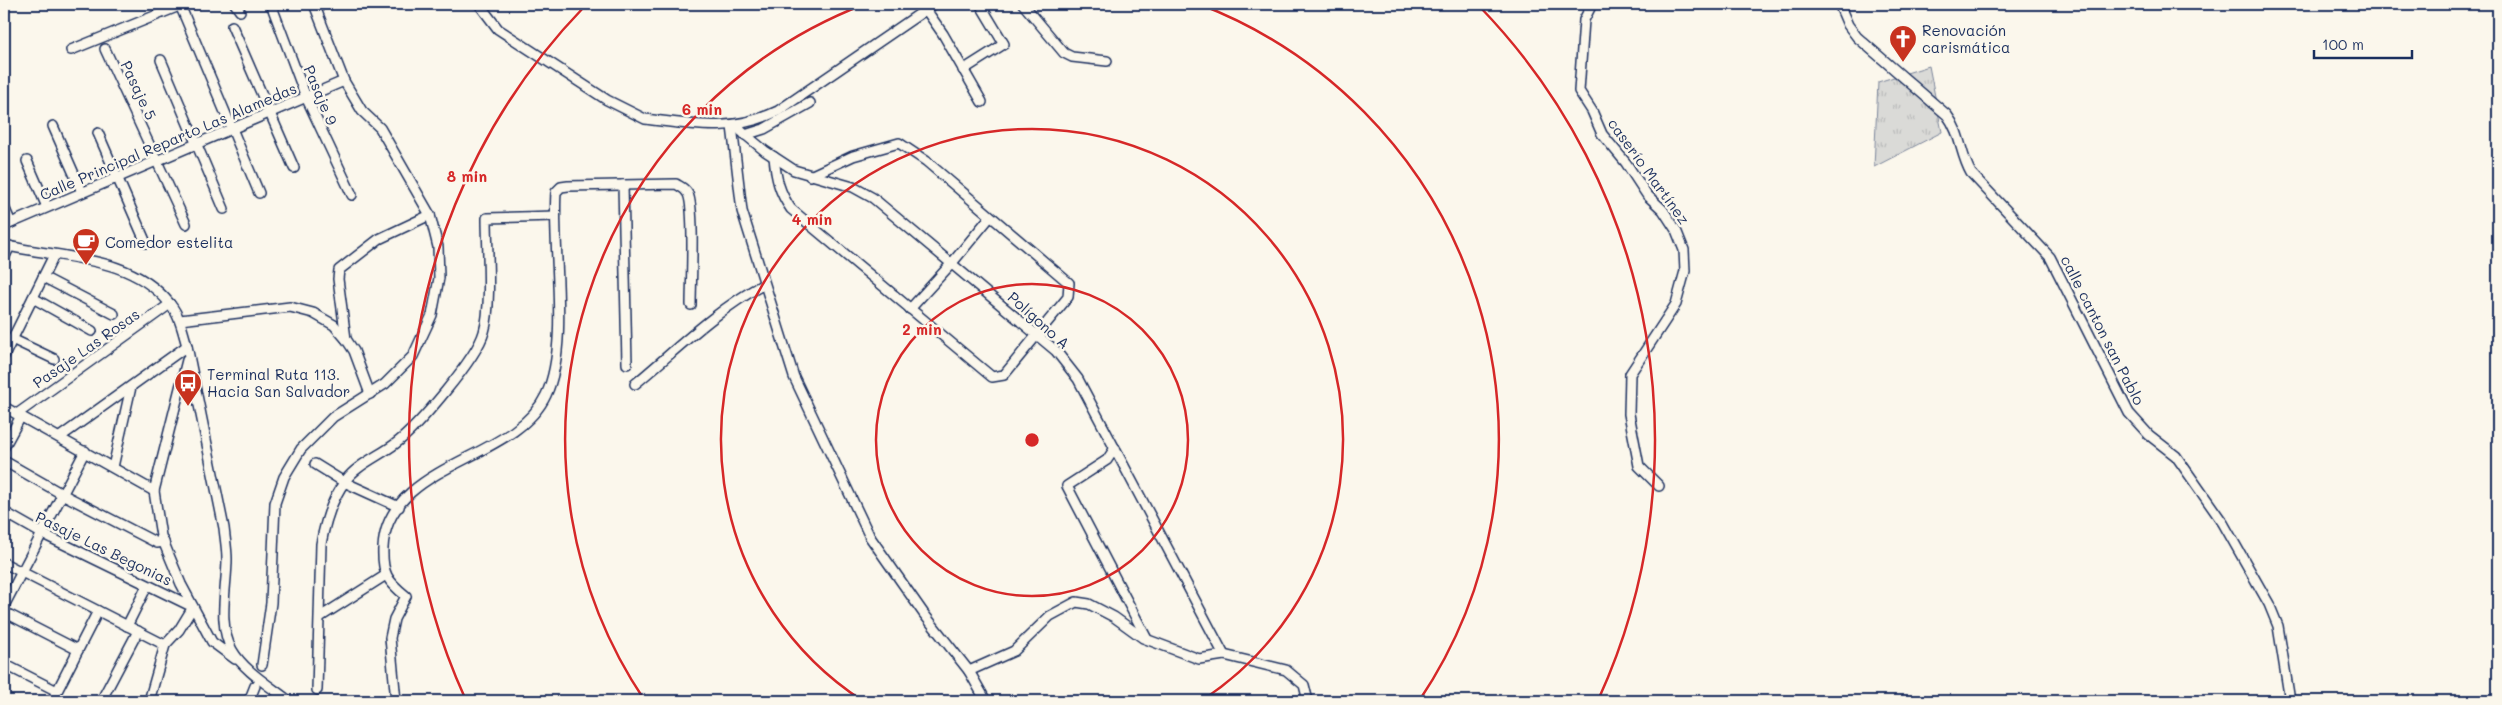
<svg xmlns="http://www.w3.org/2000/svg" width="2502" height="705" font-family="Mali,sans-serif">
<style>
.grass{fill:url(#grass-tufts);stroke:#7a849a}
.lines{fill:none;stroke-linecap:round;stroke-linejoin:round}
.minor-casing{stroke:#1b2f5e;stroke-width:12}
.minor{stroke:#fbf7ec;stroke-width:9}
.ring{fill:none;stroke:#d62828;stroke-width:2.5}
.labels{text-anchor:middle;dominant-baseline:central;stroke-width:5;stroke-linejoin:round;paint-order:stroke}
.poi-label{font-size:15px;fill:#1b2f5e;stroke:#fbf7ec;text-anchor:start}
.street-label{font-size:15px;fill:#1b2f5e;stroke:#fbf7ec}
.centre{fill:#d62828;stroke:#fbf7ec;stroke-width:2.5}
.ring-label{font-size:15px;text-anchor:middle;font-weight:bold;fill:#d62828;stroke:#fbf7ec;stroke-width:5;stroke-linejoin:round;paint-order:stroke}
</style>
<defs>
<pattern id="grass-tufts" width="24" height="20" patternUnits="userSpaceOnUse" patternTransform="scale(1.25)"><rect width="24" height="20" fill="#dadad7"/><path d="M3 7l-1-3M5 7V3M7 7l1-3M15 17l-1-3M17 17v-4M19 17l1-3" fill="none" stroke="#babbbb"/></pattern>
</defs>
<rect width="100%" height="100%" fill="#fbf7ec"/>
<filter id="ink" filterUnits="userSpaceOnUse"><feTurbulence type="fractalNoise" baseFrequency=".02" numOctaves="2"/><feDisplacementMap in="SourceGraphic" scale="10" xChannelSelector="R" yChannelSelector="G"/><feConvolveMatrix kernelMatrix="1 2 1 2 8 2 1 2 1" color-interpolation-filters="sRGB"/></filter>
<g filter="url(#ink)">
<!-- grass -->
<path class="grass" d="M1929 66 1942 132 1874 167 1878 82Z"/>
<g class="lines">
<defs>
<g id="minor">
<path d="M235 4 240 11"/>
<path d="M271 4 306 97 352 195"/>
<path d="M479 4 498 29 607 100 645 119C694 125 732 133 778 111L934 4"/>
<path d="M922 4 943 34 982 102"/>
<path d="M1023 4 1064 53 1072 57 1107 61"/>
<path d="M1592 4 1584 20 1579 91 1592 111 1602 134 1626 163 1647 195 1663 210 1676 230 1684 250 1685 271 1676 304 1630 374 1629 414 1639 466 1659 486"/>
<path d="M1839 4 1848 25 1857 37 1947 115C1961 133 1960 154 1971 173L2050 257 2129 413 2149 435 2176 456 2223 523 2269 604 2278 626 2290 701"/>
<path d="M180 5 259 193"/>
<path d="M232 26 294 168"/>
<path d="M105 49 186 224"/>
<path d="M71 50 184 4"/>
<path d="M161 60 224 209"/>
<path d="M963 70 1004 44 980 4"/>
<path d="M738 125 741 131 765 151 794 170 853 187 873 198 1056 351 1078 379 1224 655"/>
<path d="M53 126 82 192"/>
<path d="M732 126 742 211 794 377 870 537 924 614 969 671 986 701"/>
<path d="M98 133 146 243"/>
<path d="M745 135 764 129 810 103"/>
<path d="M774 157C776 178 779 192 791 209L992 377 1004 375 1068 297 1069 283 926 161 899 143 853 156 810 176"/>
<path d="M27 161 47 207"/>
<path d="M623 185 627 364"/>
<path d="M4 207 11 223"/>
<path d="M4 226 344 81"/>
<path d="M4 245C60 259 131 254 170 304 180 316 183 332 187 346L224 528C225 538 227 549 227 559 227 588 217 624 232 650 244 671 270 686 289 701"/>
<path d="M4 258 10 246"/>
<path d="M43 277 114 314"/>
<path d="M33 298 92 331"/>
<path d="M910 309 952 263 990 217"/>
<path d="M180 320 290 307 313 313 334 325 346 339 354 351 370 394"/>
<path d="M12 339 54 359"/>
<path d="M346 339 338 279 339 270 379 239 430 215"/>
<path d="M4 356 54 255"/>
<path d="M187 360 154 491 161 536 181 584 212 642 235 659"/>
<path d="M635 384C677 349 715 311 764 284"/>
<path d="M4 407 154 491"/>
<path d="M17 414 170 304"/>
<path d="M60 437 187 346"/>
<path d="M4 447 21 416"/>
<path d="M1115 448 1107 460 1067 486 1147 639"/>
<path d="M4 461 62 494 157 543 164 542"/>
<path d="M315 464 344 482 399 507"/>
<path d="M113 467 131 387"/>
<path d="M4 512 41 533 193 607 179 630 165 645 149 701"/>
<path d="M4 563 165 645"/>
<path d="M4 606 85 451"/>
<path d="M4 612 78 650"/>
<path d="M320 617 386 575"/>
<path d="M127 626 147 586"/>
<path d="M4 664 57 691"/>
<path d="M262 665 271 603 275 503 284 477 301 449 333 417 385 384 413 356 432 315 439 278 438 247 430 215 380 128 362 111 344 81 314 4"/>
<path d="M969 671 1014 651 1050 616 1076 602 1089 604 1114 617 1143 638 1199 659 1224 655 1286 670 1304 685 1308 701"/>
<path d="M317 690 321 544C325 522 332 498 346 480 357 465 379 456 395 444 417 428 477 358 484 332 492 306 487 248 487 218L555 216"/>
<path d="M52 701 98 611"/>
<path d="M101 701 138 631"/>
<path d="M249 701 255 686"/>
<path d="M396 701 390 638 394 619 406 596C387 581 382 573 383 548 387 462 515 462 546 395 570 344 552 250 556 192L561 187 568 186 676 184C681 187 685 188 688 194 695 209 691 283 691 305"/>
</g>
</defs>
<!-- minor casing -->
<use href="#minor" class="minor-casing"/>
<!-- minor -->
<use href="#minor" class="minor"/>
</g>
</g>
<!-- distance rings -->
<g class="ring">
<circle cx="1032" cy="440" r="156"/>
<path d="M863 701A311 311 0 1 1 1201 701"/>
<path d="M645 701A467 467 0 0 1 865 4M1199 4A467 467 0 0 1 1419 701"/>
<path d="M465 698A623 623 0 0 1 584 7M1480 7A623 623 0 0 1 1599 698"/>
</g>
<!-- icons -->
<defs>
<symbol id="church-pin" viewBox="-11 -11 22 30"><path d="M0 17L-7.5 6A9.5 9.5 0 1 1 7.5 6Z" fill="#c8321e" stroke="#fbf7ec"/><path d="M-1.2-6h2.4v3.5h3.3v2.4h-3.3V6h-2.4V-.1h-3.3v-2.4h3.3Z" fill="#fff"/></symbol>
<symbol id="cafe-pin" viewBox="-11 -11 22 30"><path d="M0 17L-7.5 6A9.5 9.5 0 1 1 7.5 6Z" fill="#c8321e" stroke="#fbf7ec"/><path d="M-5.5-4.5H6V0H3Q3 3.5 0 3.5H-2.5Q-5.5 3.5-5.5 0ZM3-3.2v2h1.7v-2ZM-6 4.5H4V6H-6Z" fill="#fff"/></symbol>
<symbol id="bus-pin" viewBox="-11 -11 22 30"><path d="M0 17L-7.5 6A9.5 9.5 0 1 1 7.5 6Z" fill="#c8321e" stroke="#fbf7ec"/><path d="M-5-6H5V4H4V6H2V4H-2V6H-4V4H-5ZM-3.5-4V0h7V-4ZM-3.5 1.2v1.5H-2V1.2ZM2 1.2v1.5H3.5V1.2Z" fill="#fff"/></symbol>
</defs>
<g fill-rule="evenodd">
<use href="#church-pin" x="1887" y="23" width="32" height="43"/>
<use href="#cafe-pin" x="70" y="226" width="32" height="43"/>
<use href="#bus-pin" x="172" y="367" width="32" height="43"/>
</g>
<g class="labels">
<!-- poi labels -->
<g class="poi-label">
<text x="1922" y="30">Renovación<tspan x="1922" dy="17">carismática</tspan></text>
<text x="105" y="242">Comedor estelita</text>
<text x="207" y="374">Terminal Ruta 113.<tspan x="207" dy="17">Hacia San Salvador</tspan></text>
</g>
<!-- street labels -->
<g class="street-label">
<text transform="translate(139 90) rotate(65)">Pasaje 5</text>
<text transform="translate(321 95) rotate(67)">Pasaje 9</text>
<text transform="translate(168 141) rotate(-23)">Calle Principal Reparto Las Alamedas</text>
<text transform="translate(1649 171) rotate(54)">caserío Martínez</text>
<text transform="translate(1039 320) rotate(42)">Polígono A</text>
<text transform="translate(2103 330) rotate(63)">calle canton san Pablo</text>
<text transform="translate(86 348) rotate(-35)">Pasaje Las Rosas</text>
<text transform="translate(104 548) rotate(26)">Pasaje Las Begonias</text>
</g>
</g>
<circle cx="1032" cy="440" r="8" class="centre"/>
<g class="ring-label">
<text x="702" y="115">6 min</text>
<text x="467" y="182">8 min</text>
<text x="812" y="225">4 min</text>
<text x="922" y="335">2 min</text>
</g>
<!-- margin -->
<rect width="2502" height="705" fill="none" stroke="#fbf7ec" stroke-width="20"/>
<rect x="10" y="10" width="2482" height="685" fill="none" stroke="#1b2f5e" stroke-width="2" filter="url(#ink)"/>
<!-- scale -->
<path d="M2314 50v8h98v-8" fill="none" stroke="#1b2f5e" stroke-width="2.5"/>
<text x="2322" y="50" font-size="15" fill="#1b2f5e" stroke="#fbf7ec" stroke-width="4" paint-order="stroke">100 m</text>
</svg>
